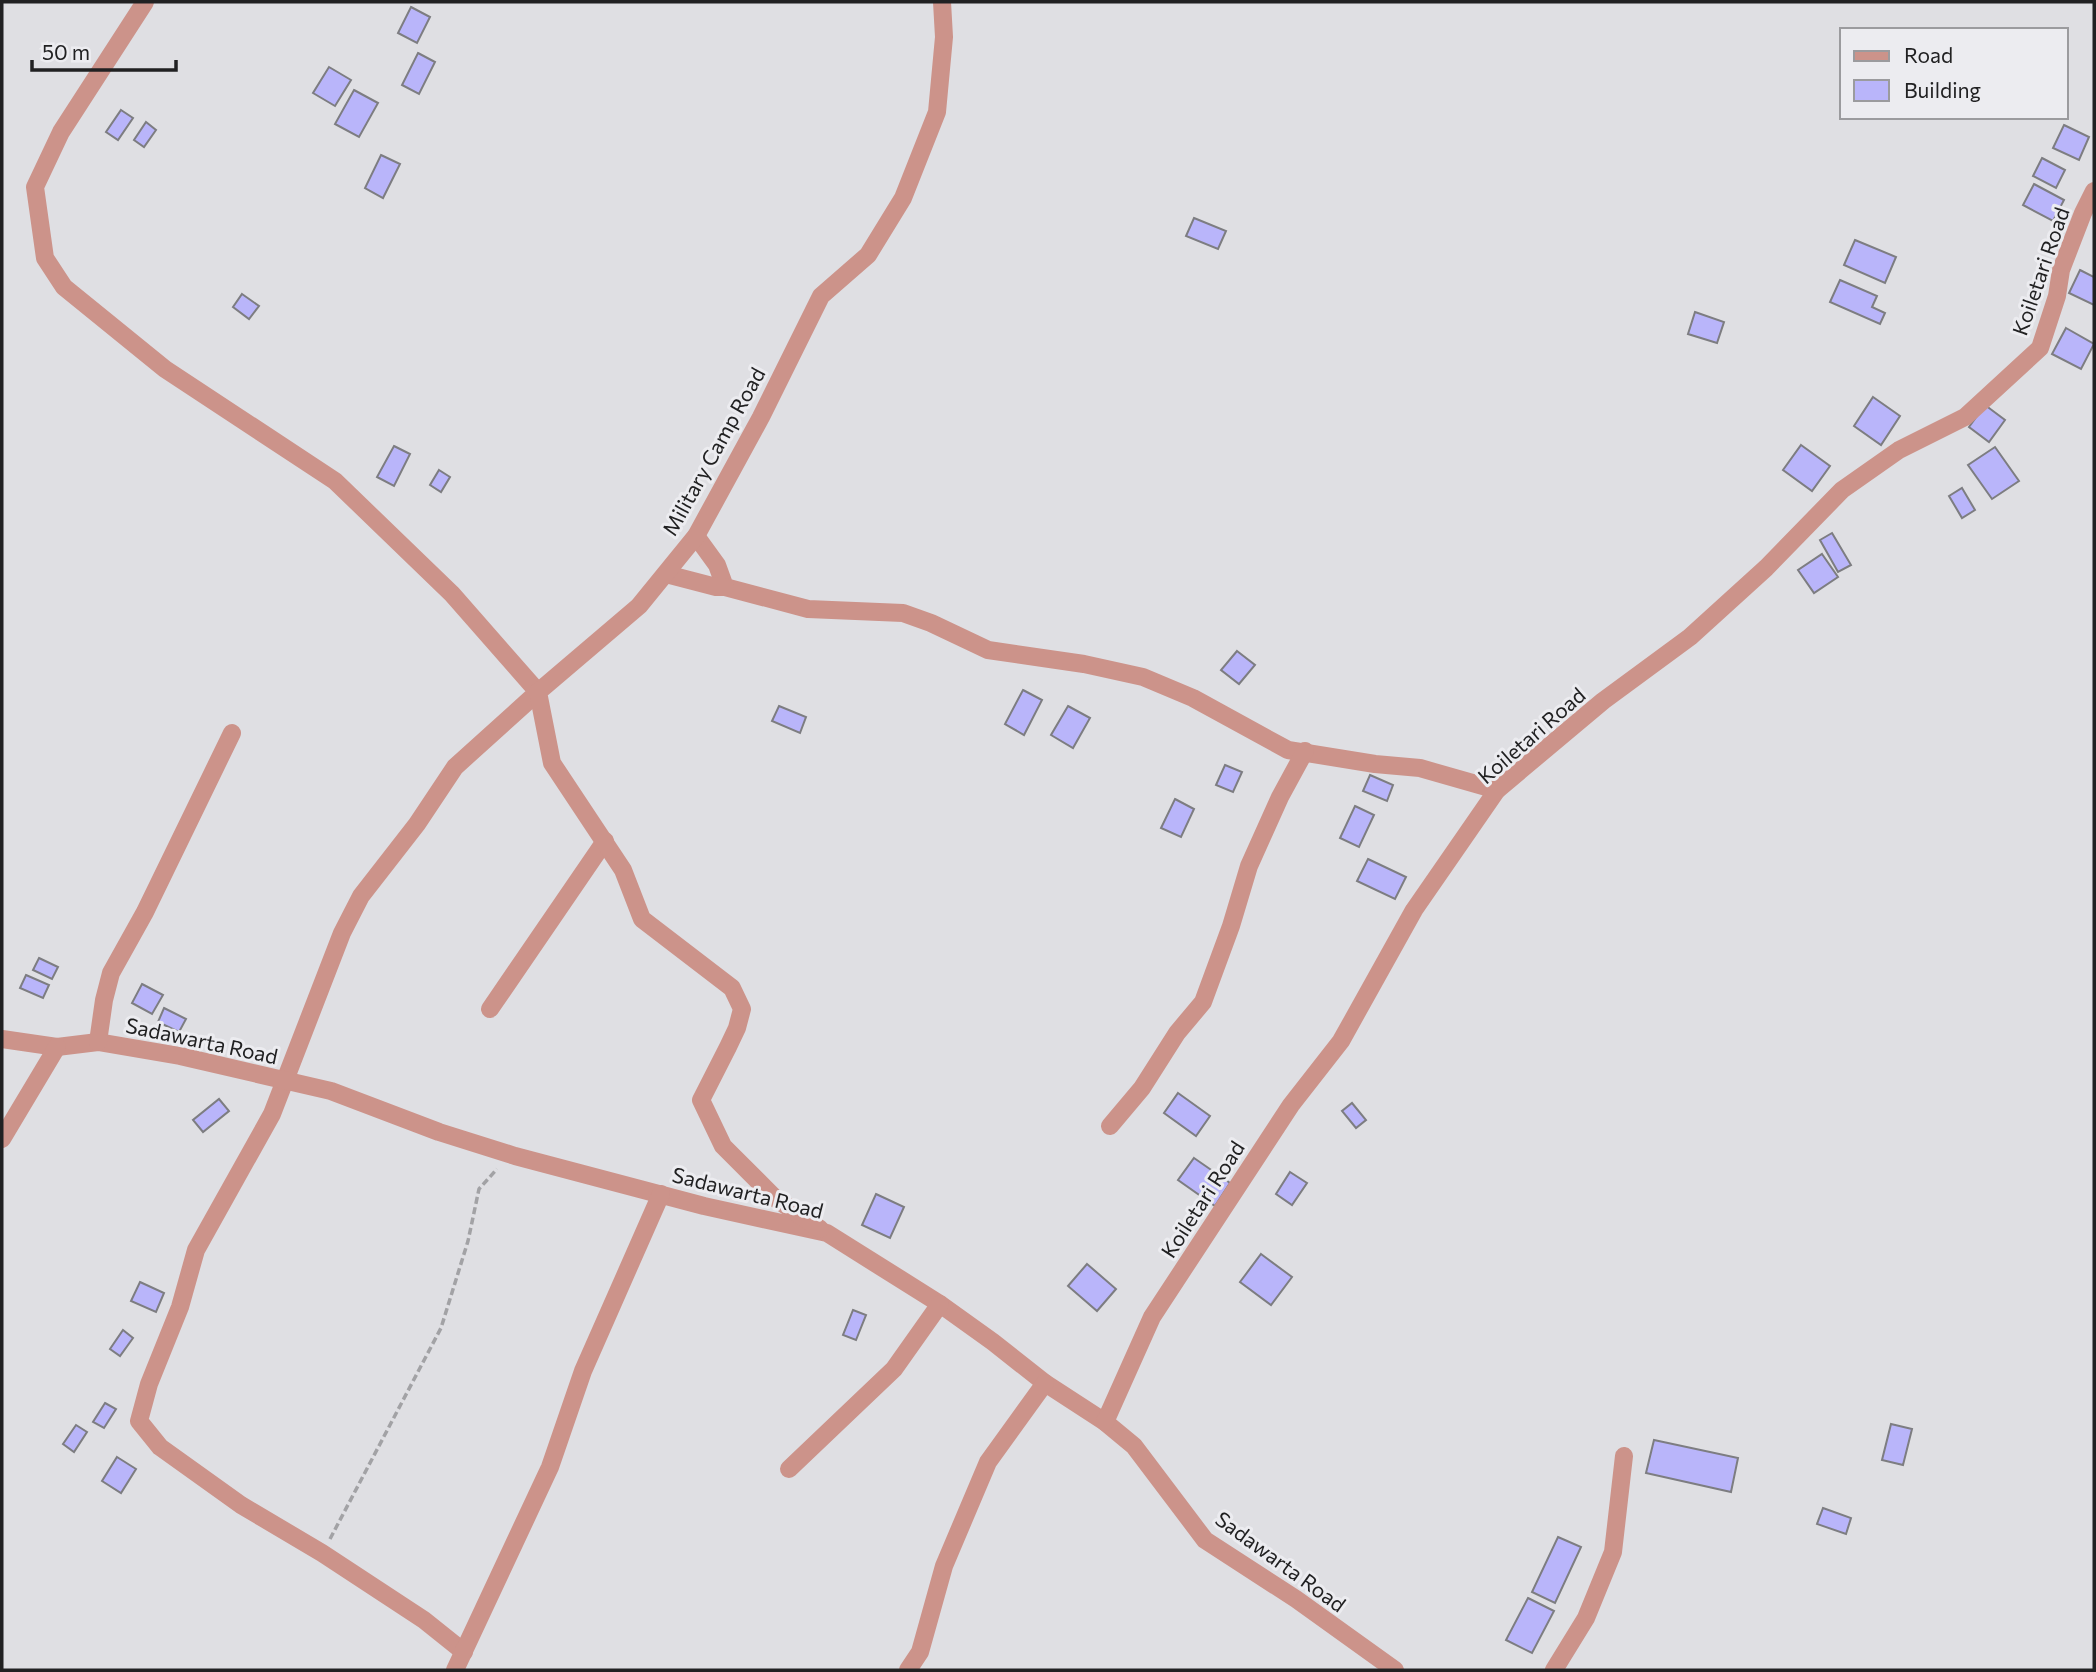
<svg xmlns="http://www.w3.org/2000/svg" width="2096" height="1672" font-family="Commissioner,sans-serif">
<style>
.building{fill:#b9b5fa;stroke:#7d7d81;stroke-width:2}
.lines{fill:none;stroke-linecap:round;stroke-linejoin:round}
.path{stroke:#a2a2a5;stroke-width:3.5;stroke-dasharray:7 3.5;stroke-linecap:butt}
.street{stroke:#cc938a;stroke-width:18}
.labels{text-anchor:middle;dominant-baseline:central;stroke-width:6;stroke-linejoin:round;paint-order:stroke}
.street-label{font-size:21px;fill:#212122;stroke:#ececf0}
</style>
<rect width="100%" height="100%" fill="#dfdfe3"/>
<!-- building -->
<g class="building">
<path d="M411 7 430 17 417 43 398 33Z"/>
<path d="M418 53 435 62 419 94 402 85Z"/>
<path d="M329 67 351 80 335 106 313 93Z"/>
<path d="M354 90 378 103 359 137 335 124Z"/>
<path d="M121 110 133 118 118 140 106 132Z"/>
<path d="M146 122 156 130 144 147 134 140Z"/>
<path d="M2064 125 2089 137 2079 160 2053 148Z"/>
<path d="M381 155 400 164 383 198 365 188Z"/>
<path d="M2042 158 2065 170 2056 188 2033 176Z"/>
<path d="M2034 184 2064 200 2053 221 2023 205Z"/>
<path d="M1194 218 1226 231 1218 249 1186 236Z"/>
<path d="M1855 240 1896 257 1885 283 1844 265Z"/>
<path d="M2080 270 2094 277V305L2069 293Z"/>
<path d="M1840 280 1877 296 1872 307 1885 313 1880 324 1830 302Z"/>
<path d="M242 294 259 306 249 319 233 307Z"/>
<path d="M1695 312 1724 322 1717 343 1688 334Z"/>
<path d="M2066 328 2094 344 2081 369 2052 354Z"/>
<path d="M1873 397 1900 416 1881 445 1854 426Z"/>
<path d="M1985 405 2005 420 1989 442 1969 427Z"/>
<path d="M1801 445 1830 466 1812 491 1783 470Z"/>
<path d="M394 446 410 454 394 486 377 477Z"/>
<path d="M1995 447 2019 481 1992 499 1968 465Z"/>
<path d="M439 470 450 477 441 492 430 485Z"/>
<path d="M1962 488 1975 510 1962 518 1949 496Z"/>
<path d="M1832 533 1851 565 1838 572 1820 540Z"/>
<path d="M1822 554 1838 577 1814 593 1798 570Z"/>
<path d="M1237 651 1255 665 1239 684 1221 670Z"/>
<path d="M1023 690 1042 700 1024 735 1005 724Z"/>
<path d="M779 706 806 717 800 733 772 721Z"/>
<path d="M1068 706 1090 718 1073 748 1051 735Z"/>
<path d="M1225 765 1242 772 1233 792 1216 785Z"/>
<path d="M1370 775 1393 785 1387 801 1363 791Z"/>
<path d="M1175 799 1194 809 1181 837 1161 828Z"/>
<path d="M1355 806 1374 815 1359 847 1340 838Z"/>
<path d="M1368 859 1406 877 1395 899 1357 881Z"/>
<path d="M39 958 58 967 52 979 33 970Z"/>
<path d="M26 975 49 985 43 998 20 988Z"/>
<path d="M142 984 163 995 152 1014 132 1003Z"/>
<path d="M164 1008 186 1019 179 1032 158 1022Z"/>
<path d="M1178 1093 1210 1116 1196 1136 1164 1113Z"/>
<path d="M219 1099 229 1111 203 1132 193 1120Z"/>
<path d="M1352 1103 1366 1120 1356 1128 1342 1111Z"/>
<path d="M1194 1158 1230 1183 1215 1206 1178 1180Z"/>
<path d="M1290 1172 1307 1183 1292 1205 1276 1194Z"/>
<path d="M876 1194 904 1207 890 1238 862 1225Z"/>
<path d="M1261 1254 1292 1277 1271 1305 1240 1282Z"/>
<path d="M1087 1264 1116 1289 1097 1311 1068 1286Z"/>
<path d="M140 1282 164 1293 156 1312 131 1301Z"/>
<path d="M853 1310 866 1315 856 1340 843 1335Z"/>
<path d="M123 1330 133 1338 120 1356 110 1349Z"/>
<path d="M105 1403 116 1409 104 1428 93 1422Z"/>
<path d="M1891 1424 1912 1429 1903 1465 1882 1460Z"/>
<path d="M76 1425 87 1432 74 1452 63 1444Z"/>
<path d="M1654 1440 1738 1458 1731 1492 1646 1473Z"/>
<path d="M117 1457 136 1469 121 1493 102 1481Z"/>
<path d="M1823 1508 1851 1518 1846 1534 1817 1524Z"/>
<path d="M1558 1537 1581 1547 1555 1603 1532 1592Z"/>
<path d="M1528 1598 1554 1611 1532 1653 1506 1640Z"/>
</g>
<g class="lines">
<!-- path -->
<path class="path" d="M330 1539 441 1328 468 1241 479 1189 497 1169"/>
<!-- street -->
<g class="street">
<path d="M145 2 61 132 35 187 45 258 64 287 165 369 335 481 452 594 538 692 455 767 417 824 361 896 342 933 272 1114 196 1250 180 1307 149 1384 139 1421 160 1447 241 1505 322 1553 424 1620 464 1652"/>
<path d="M696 536 717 565 725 587 808 609 903 613 931 623 988 650 1084 664 1143 677 1193 698 1288 750 1375 764 1420 768 1497 790"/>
<path d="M666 574 716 587H725"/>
<path d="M490 1009 605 841"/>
<path d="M2 1039 57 1047 98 1042 180 1056 331 1091 439 1132 515 1156 704 1206 827 1233 940 1304 993 1342 1045 1383 1105 1422 1134 1446 1205 1540 1296 1599 1395 1670"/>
<path d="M98 1042 104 1000 111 973 145 912 232 733"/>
<path d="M1110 1126 1142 1088 1177 1033 1203 1002 1231 926 1249 866 1280 797 1305 751"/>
<path d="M2 1139 57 1047"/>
<path d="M820 1229 775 1198 723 1146 701 1100 728 1047 737 1028 742 1009 732 988 642 919 623 870 552 763 538 692 639 606 696 536 761 417 821 296 868 255 903 198 937 112 944 37 942 2"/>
<path d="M1105 1422 1152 1317 1291 1105 1341 1041 1414 910 1497 790 1603 701 1690 637 1766 568 1842 490 1899 450 1965 417 2040 348 2057 296 2061 270 2083 213 2094 191"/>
<path d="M789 1469 894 1369 940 1304"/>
<path d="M455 1670 550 1467 583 1371 661 1194"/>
<path d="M908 1670 920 1652 944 1566 988 1462 1045 1383"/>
<path d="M1554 1670 1586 1618 1613 1552 1624 1456"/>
</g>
</g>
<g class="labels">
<!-- street labels -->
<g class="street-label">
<text transform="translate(2040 271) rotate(-71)">Koiletari Road</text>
<text transform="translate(713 451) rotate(-61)">Military Camp Road</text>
<text transform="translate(1531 735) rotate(-41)">Koiletari Road</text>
<text transform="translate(202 1040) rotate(12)">Sadawarta Road</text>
<text transform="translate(748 1192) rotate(14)">Sadawarta Road</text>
<text transform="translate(1202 1199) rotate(-57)">Koiletari Road</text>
<text transform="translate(1281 1561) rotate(36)">Sadawarta Road</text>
</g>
</g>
<!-- border -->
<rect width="2096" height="1672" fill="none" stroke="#212122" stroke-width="7"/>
<!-- legend -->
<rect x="1840" y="28" width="228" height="91" fill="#ececf0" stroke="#9b9b9e" stroke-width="2"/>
<rect x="1854" y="51" width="35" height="10" fill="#cc938a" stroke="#9b9b9e" stroke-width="2"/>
<text x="1904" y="63" font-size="21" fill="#212122">Road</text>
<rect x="1854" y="80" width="35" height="21" fill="#b9b5fa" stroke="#9b9b9e" stroke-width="2"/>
<text x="1904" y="98" font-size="21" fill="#212122">Building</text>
<!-- scale -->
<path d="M32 60v10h144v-10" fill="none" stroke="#212122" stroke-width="3.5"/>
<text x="42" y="60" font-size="21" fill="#212122" stroke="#ececf0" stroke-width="5" paint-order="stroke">50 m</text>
</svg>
